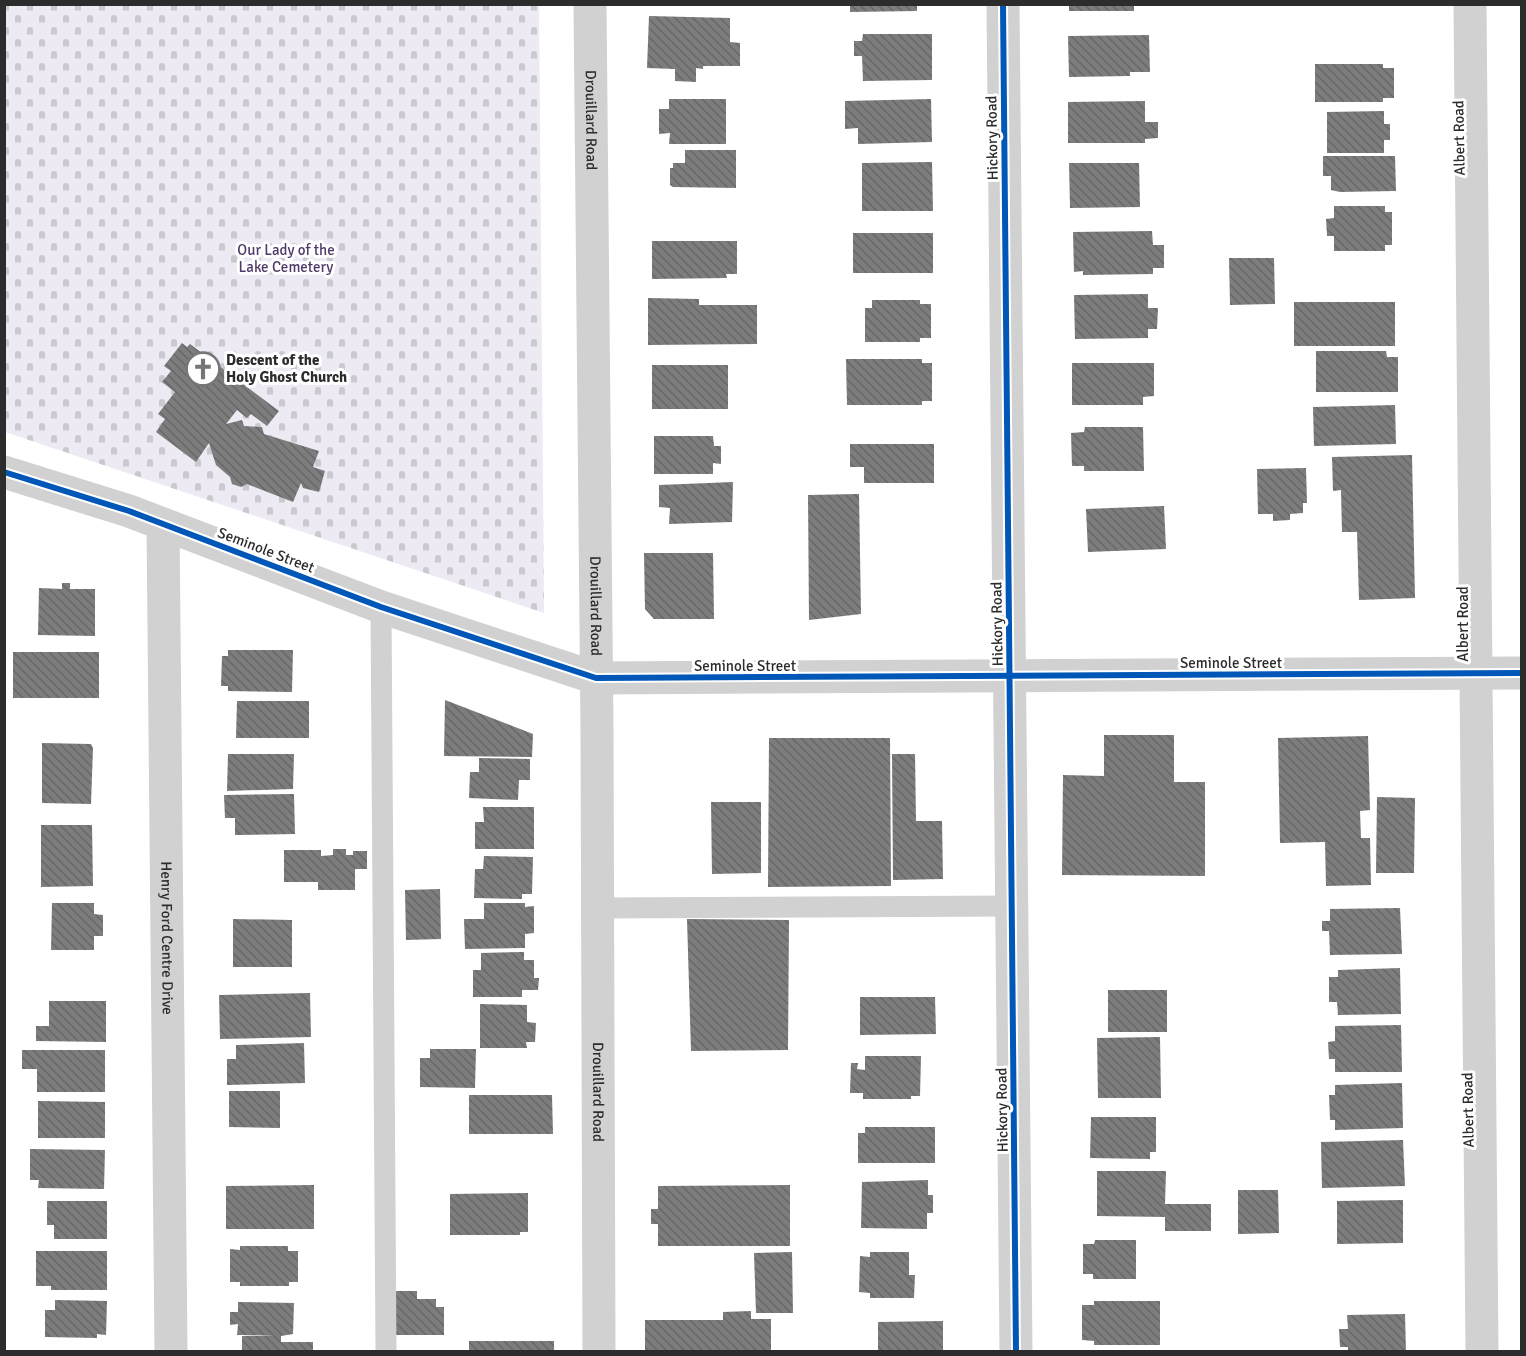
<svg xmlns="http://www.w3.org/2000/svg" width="1526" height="1356" font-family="Signika,sans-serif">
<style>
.cemetery{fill:url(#cemetery-stones)}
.building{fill:url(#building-back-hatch)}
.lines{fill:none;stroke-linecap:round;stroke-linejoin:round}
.service{stroke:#d1d1d1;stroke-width:21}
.minor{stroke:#d1d1d1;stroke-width:33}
.tertiary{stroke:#d1d1d1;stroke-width:33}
.cycleway-casing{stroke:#fff;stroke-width:10}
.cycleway{stroke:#0057b8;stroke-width:6}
.labels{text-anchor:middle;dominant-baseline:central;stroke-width:6;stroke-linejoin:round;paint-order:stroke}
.street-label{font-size:15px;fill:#2c2c2c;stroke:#fff}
.park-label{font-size:15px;fill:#4e3968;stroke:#fff}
.poi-label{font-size:15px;font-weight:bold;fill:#2c2c2c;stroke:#fff;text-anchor:start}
</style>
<defs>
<pattern id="cemetery-stones" width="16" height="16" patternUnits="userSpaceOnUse" patternTransform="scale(1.5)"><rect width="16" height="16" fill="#edeaf3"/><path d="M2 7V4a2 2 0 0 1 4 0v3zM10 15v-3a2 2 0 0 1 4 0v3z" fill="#cbc9d0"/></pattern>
<pattern id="building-back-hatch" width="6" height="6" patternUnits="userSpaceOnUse" patternTransform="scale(1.5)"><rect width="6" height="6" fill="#7d7d7d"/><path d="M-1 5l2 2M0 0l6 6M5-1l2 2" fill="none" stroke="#676767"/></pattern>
</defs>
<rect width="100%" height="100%" fill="#fff"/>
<!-- cemetery -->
<path class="cemetery" d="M5 5H539L544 613 5 432Z"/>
<!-- building -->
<g class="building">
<path d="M850 4H917V11L850 12Z"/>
<rect x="1069" y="4" width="65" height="7"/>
<path d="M649 16 730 18V42L740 43V66H703V69L696 68V82L675 81V69L647 68Z"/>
<path d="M863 34H932V80L863 81 862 56H854V41H862Z"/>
<path d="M1149 35 1150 72H1130V76L1069 77 1068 36Z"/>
<path d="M1315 64H1383V68H1394V98H1383V102H1315Z"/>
<path d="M669 99H726V144H669L670 133 659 134V109H669Z"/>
<path d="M931 99 932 142 858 144V128L845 129V101Z"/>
<path d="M1145 101V122H1158V138L1145 139V143H1068V102Z"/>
<path d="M1384 111V124H1390V140H1384V153H1327V112Z"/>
<path d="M685 150H736V188L673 187 670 185V168H673V163H685Z"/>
<path d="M1323 156H1395L1396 191 1340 192 1331 190V176H1323Z"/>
<path d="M932 162 933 211H862V163Z"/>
<path d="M1069 163H1139L1140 207 1070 208Z"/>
<path d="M1334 206H1385V212H1392V245H1385V251H1334V236H1327L1326 219 1334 218Z"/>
<path d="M1152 231 1153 245H1164V268H1153V274L1083 275V271L1074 272 1073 232Z"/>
<rect x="853" y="233" width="80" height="40"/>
<path d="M652 241H737V274H726L727 278 652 279Z"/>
<path d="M1229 258H1274L1275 304 1230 305Z"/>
<path d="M1148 294V308H1158L1157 329H1148V338L1075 339 1074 295Z"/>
<path d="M648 298 699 299V305H757V344L648 345Z"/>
<path d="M872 300H920V304H931V338H920V342H865V308H872Z"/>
<rect x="1294" y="302" width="101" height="44"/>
<path d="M182 343 187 347 190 344 279 411 267 426 251 414 247 418 237 410 226 424 242 420 244 426 262 427 264 434 319 451 313 467 325 471 319 492 303 488 301 483 293 502 247 484 241 487 232 484 230 477 216 465 209 443 196 462 156 432 165 419 158 414 175 392 162 382 171 371 164 366Z"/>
<path d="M1316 351H1386L1387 357H1398V392H1316Z"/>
<path d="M846 359H922V363H932V401H922V405H847Z"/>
<path d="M1072 363H1154V396L1143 397V405H1072Z"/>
<rect x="652" y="365" width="76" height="44"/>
<path d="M1395 405 1396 444 1314 446 1313 407Z"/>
<path d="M1085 427H1143L1144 471H1084V466H1072L1071 433 1084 432Z"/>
<path d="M654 436H713L714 446H721V464L713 463V474H654Z"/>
<path d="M850 444H934V483H864V467H850Z"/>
<path d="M1412 455 1415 598 1359 600 1357 532H1342L1341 490 1333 491 1332 457Z"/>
<path d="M1306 468 1307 503H1303V513L1290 514V520L1273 521V514H1258L1257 469Z"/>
<path d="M733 482 732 522 669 524 670 508 659 507V485Z"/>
<path d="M859 494 861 614 809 620 808 495Z"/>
<path d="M1164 506 1166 549 1088 552 1086 509Z"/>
<path d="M644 553H713L714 619H654L645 609Z"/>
<path d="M62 583H70V589H95V636L38 635 39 588 62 589Z"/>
<path d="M228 650H293L292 692 228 691V686H221L222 656H228Z"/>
<rect x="13" y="652" width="86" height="46"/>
<path d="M445 700 533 734 532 757 444 756Z"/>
<path d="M237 701H309V738H236Z"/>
<path d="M1104 735H1174V782H1205V876L1062 875 1063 775 1104 776Z"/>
<path d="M1368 736 1370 810 1360 811 1361 838H1370L1371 885 1326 886 1325 842 1280 843 1278 738Z"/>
<path d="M769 738H890L891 886 768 887Z"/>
<path d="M42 743 91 744 93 748 91 804 42 803Z"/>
<path d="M228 754H294L293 789 227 791Z"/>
<path d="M892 754H915L916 821H942L943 879 893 880Z"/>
<path d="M479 758 530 759V780H519L518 800 469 798 470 772H479Z"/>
<path d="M294 794 295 834 235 835V818H225L224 795Z"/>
<path d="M1377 797 1415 798 1414 873H1376Z"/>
<path d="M711 802H761V873L712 874Z"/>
<path d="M483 807H534V849H475V822H484Z"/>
<path d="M41 825H92L93 886 41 887Z"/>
<path d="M333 849H346V855H353V851H367V869H355V890H318V882H284V850H321V856L333 855Z"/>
<path d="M484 856 533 857 532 894H522V899L474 898 475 869H483Z"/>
<path d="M440 889 441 939 406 940 405 890Z"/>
<path d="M52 903H94V914L103 915V936H94V950H51Z"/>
<path d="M484 903H525V907L534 906V933L525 934V948L465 949 464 919H484Z"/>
<path d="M1400 908 1402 954 1330 955 1329 931H1322V921H1330V909Z"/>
<path d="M233 919 292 920V967H233Z"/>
<path d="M687 919 789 920 788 1050 691 1051Z"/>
<path d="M524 952V960H534V978H539L538 990H522V997H473V970H481V953Z"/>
<path d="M1400 968 1401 1014 1338 1015 1337 1002H1329V977H1338V970Z"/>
<rect x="1108" y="990" width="59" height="42"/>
<path d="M310 993 311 1037 220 1039 219 995Z"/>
<path d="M860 997H935L936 1034 860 1035Z"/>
<path d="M49 1001H106V1042L36 1041V1026H49Z"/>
<path d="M480 1004 527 1005V1022L536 1023 535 1042H526L527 1048H480Z"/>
<path d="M1401 1025 1402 1072H1335V1059H1329L1328 1042 1335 1041V1026Z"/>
<path d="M1160 1037 1161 1098H1098L1097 1038Z"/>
<path d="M304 1043 305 1083 227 1085V1059H236V1045Z"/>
<path d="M430 1049H476L475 1088 420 1087V1058H430Z"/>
<path d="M22 1050H105V1092H37V1069H22Z"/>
<path d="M865 1056H921L920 1096H911V1099H863V1093H850L851 1063H858L857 1069 865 1070Z"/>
<path d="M1402 1083 1403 1128 1335 1130V1120H1330L1329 1095H1335V1085Z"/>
<path d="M229 1091H280V1128L229 1127Z"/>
<path d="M469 1095H552L553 1134H469Z"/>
<path d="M38 1101 105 1102V1138H38Z"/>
<path d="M1091 1117H1156V1152H1150V1159L1090 1158Z"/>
<path d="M865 1127H935V1163H858V1133H865Z"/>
<path d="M1403 1140 1405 1186 1322 1188 1321 1142Z"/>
<path d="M30 1149 105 1150 104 1189 38 1188 39 1180H30Z"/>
<path d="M1097 1171H1166L1165 1204H1211V1231H1165V1217L1097 1216Z"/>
<path d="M928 1180V1195H933V1213H927V1229L861 1228 862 1182Z"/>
<path d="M314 1185V1229H226V1186Z"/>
<path d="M790 1185V1246H658V1224H651V1209H658V1186Z"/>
<path d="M1238 1190H1278L1279 1233 1238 1234Z"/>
<path d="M528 1193V1232H520V1235H450V1194Z"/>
<path d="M1403 1200V1243L1337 1244V1201Z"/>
<path d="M47 1201H107V1239H54V1225H47Z"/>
<path d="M1095 1240H1136V1279H1093V1274H1083V1244H1094Z"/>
<path d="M240 1246H288V1251H298V1282H289V1286H240V1282H230V1249L240 1250Z"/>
<path d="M36 1251H107V1290H51V1286H36Z"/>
<path d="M792 1252 793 1313H756L754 1253Z"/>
<path d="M870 1252H909V1275H915L914 1298H870V1293L859 1292 860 1256 870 1257Z"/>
<path d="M395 1291H417V1299H436V1307H444V1335H395Z"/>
<path d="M55 1300 107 1301 106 1335 97 1334V1338L45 1337V1310H55Z"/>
<path d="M1094 1301H1160V1345H1094V1341L1082 1340V1305H1094Z"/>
<path d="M238 1302 294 1303 293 1334 281 1336V1342H313V1352H242V1336L275 1335H237L238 1324 230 1325V1312H238Z"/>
<path d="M751 1311V1319H771V1352H645V1320H723V1312Z"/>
<path d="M1405 1314 1406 1352H1348V1347H1340L1339 1329H1348L1347 1315Z"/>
<path d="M943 1321V1352H878V1322Z"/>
<rect x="469" y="1341" width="85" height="11"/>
</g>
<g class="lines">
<!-- service -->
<g class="service">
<path d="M381 607 386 1352"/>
<path d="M597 908 1012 906"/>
</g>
<!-- minor -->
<g class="minor">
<path d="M1003 4 1016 1352"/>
<path d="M1470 4 1482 1352"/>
<path id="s1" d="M163 524 171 1352"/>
</g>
<!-- tertiary -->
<g class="tertiary">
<path id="s2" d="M590 4 597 731 599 1352"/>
<path d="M4 472 129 511 381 607 596 678 1522 673"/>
</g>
<defs>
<g id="cycleway">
<path d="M1003 4 1016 1352"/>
<path d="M4 472 129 511 381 607 596 678 1522 673"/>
</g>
</defs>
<!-- cycleway casing -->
<use href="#cycleway" class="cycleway-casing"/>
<!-- cycleway -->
<use href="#cycleway" class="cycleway"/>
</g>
<!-- icons -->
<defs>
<symbol id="church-ring" viewBox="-11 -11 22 22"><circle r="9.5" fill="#fff" stroke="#767676" stroke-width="1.5"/><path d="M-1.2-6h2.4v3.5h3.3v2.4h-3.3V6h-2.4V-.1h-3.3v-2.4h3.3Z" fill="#767676"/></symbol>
</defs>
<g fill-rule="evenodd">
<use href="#church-ring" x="184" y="350" width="38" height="38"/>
</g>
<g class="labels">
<!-- street labels -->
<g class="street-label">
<text stroke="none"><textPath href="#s2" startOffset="116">Drouillard Road</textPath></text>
<text transform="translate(992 138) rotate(-91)">Hickory Road</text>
<text transform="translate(1459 138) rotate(-91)">Albert Road</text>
<text transform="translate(266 550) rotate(21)">Seminole Street</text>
<text stroke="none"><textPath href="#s2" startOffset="602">Drouillard Road</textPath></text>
<text transform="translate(997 624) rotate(-91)">Hickory Road</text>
<text transform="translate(1463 624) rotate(-90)">Albert Road</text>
<text x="1231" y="663">Seminole Street</text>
<text x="745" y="666">Seminole Street</text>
<text stroke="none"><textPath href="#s1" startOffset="414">Henry Ford Centre Drive</textPath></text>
<text stroke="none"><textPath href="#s2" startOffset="1088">Drouillard Road</textPath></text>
<text transform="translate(1002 1110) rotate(-91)">Hickory Road</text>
<text transform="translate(1468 1110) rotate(-91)">Albert Road</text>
</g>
<!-- park labels -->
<g class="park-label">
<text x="286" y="250">Our Lady of the<tspan x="286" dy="17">Lake Cemetery</tspan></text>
</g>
<!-- poi labels -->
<g class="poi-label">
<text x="226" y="360">Descent of the<tspan x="226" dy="17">Holy Ghost Church</tspan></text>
</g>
</g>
<!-- border -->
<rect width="1526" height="1356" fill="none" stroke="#2c2c2c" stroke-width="12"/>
</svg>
